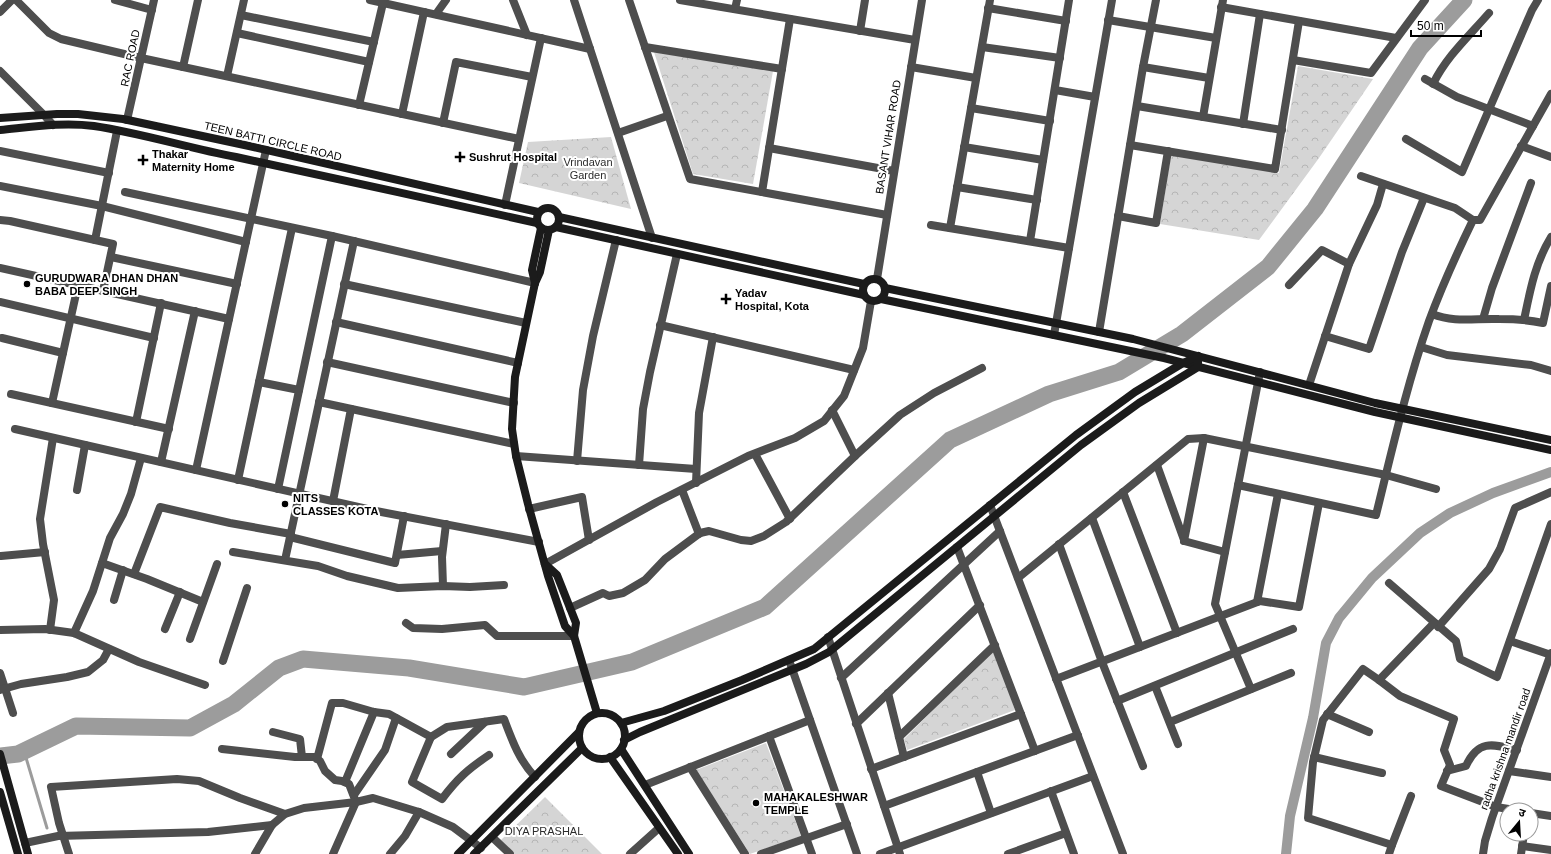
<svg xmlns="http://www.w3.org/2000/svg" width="1551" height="854" font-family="Helvetica,'Noto Sans Devanagari',sans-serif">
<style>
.park{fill:url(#park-crowns)}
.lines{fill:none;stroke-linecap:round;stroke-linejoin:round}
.stream{stroke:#9c9c9c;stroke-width:3}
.canal{stroke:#9c9c9c;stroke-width:10}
.river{stroke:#9c9c9c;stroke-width:17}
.street{stroke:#4e4e4e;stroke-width:8}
.secondary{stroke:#1b1b1b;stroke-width:8}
.poi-dot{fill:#000;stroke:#fff;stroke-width:1.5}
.labels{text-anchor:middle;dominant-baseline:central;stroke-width:4;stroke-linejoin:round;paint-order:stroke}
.street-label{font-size:11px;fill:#000;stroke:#fff}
.poi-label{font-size:11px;font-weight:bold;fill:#000;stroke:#fff;text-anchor:start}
.park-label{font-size:11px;fill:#2c2c2c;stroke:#fff}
</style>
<defs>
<pattern id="park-crowns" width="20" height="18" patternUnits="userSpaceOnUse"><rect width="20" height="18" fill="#d5d5d5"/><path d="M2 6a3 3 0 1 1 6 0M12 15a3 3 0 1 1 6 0" fill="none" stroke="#b5b5b5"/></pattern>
</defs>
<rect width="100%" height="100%" fill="#fff"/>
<!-- park -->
<g class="park">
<path d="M654 52 773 71 753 184 693 174Z"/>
<path d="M1298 66 1373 79 1319 158 1259 240 1160 224 1171 155 1279 173Z"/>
<path d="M611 137 631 209 519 183 528 142Z"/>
<path d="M994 649 1015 710 907 750 904 739Z"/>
<path d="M766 743 801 836 750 854 696 770Z"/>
<path d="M545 797 602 854H515L501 840Z"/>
</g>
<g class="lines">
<!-- stream -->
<path class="stream" d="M24 751 47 828"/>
<!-- canal -->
<path class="canal" d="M1286 854 1290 816 1313 718 1326 643 1339 618 1372 578 1420 533 1450 513 1493 493 1551 472"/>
<!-- river -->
<path class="river" d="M0 756 18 754 76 726 190 728 234 704 279 668 303 659 409 668 524 687 632 662 765 607 950 440 1049 394 1119 372 1182 334 1268 267 1315 209 1420 48 1464 0"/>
<!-- street -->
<g class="street">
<path d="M16 0 49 33 61 39 141 58 519 139"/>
<path d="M115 0 152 10"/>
<path d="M370 0 590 49"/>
<path d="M513 0 527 35"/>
<path d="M574 0 652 238"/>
<path d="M629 0 690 179 887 215"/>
<path d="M680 0 915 40"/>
<path d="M1221 7 1396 38"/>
<path d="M988 8 1066 21"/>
<path d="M735 9 737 0"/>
<path d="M0 12 12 0"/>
<path d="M436 14 446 0"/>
<path d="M241 15 374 42"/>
<path d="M1108 20 1216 38"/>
<path d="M860 31 865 0"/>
<path d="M237 33 369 62"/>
<path d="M645 47 782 69"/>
<path d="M982 47 1060 58"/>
<path d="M1293 60 1371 73 1425 0"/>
<path d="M183 67 198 0"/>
<path d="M911 67 976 78"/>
<path d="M1143 67 1209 78"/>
<path d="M0 71 44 115 53 125"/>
<path d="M227 76 244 0"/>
<path d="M1425 79 1457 97 1533 126"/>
<path d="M1433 84C1446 57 1469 36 1489 13"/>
<path d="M1055 90 1095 97"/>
<path d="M359 105 383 3"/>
<path d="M1137 106 1282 130"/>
<path d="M971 108 1050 121"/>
<path d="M402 114 424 12"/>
<path d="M1203 117 1223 0"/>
<path d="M127 120 154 0"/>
<path d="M443 123 456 62 532 77"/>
<path d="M1243 124 1260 14"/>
<path d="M618 133 667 116"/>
<path d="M1406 139 1462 172 1532 10 1538 0"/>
<path d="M1130 145 1275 169 1299 21"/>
<path d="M1521 146 1551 157"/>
<path d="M964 147 1043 160"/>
<path d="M769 148 894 171"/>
<path d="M0 151 109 173"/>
<path d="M1361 176 1455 208 1473 220"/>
<path d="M0 186 102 206 246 242"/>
<path d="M957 187 1037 200"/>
<path d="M125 192 332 236 535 283"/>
<path d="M762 192 790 19"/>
<path d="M505 205 541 38"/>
<path d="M1118 216 1156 223 1168 151"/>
<path d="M0 220 10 221 113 244 103 291"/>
<path d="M931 225 1069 248"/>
<path d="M950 228 990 0"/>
<path d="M95 240 117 131"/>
<path d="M1030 241 1069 0"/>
<path d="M111 257 237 284"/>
<path d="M0 268 229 319"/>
<path d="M877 279 922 0"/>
<path d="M344 284 526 323"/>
<path d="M1289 285 1322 250 1349 264"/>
<path d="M0 302 154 338"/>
<path d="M1432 314C1455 323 1475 318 1499 319 1514 319 1529 320 1543 323L1551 286"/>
<path d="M1483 319 1492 288 1531 183"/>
<path d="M1524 320C1530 291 1535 263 1551 237"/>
<path d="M336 322 518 363"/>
<path d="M660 325 854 370"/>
<path d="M1099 332 1143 67 1156 0"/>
<path d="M1054 335 1112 0"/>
<path d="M1325 336 1369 349 1402 252 1424 198"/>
<path d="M2 338 63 353"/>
<path d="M1421 347 1447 355 1531 365 1551 371"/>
<path d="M327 362 514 403"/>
<path d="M259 382 299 390"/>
<path d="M1309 385 1349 264 1377 205 1383 184"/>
<path d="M11 394 169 429"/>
<path d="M319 402 514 444"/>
<path d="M52 403 78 285"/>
<path d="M136 422 161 303"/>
<path d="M15 429 376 511 539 542"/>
<path d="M755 454 790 519"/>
<path d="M516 456 696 469"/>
<path d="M855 456 900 415 934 393 982 368"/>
<path d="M577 461 583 390 593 336 616 240"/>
<path d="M161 462 195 311"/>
<path d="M639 465 643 409 650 372 677 254"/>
<path d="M1157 465 1184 540"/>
<path d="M196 470 266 150"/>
<path d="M238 480 292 228"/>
<path d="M696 483 699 413 713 337"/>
<path d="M1238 485 1376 515C1392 450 1407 384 1429 321 1442 286 1457 253 1473 220H1480L1551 94"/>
<path d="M278 489 332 236"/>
<path d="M77 490 85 445"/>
<path d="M682 490 699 534"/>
<path d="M1123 492 1177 633"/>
<path d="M333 501 351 409"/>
<path d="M990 505 1123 854"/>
<path d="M529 509 582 497 589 540"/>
<path d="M1092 518 1140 647"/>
<path d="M290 537 395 563 404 516"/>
<path d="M1184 541 1204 438"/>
<path d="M1184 541 1225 552"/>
<path d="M1059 544 1102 662 1143 766"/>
<path d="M957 547 1035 751"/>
<path d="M233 552 318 566 347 576 398 588 443 586 470 587 504 585"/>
<path d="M397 555 442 551"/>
<path d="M1 556 45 552"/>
<path d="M285 560 354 241"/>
<path d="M102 563 147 579 203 602"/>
<path d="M545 564 657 502 748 456 795 438 824 421 844 396 863 348 871 301"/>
<path d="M134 574 160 507 230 523 291 534"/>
<path d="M1018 578 1188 439 1204 438 1386 475 1436 489"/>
<path d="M1389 583 1456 641 1460 659 1497 677 1551 524"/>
<path d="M443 586 442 557 446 524"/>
<path d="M114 600 123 570"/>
<path d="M1257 602 1278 494"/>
<path d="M570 608 603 593 609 596 623 593 645 580 665 559 700 533 709 531 741 540 751 541 764 536 786 522 855 456 832 410"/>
<path d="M406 623 413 628 442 629 485 625 497 636H574"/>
<path d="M1438 627 1489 569 1500 549 1515 508 1551 492"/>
<path d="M165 629 180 592"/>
<path d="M0 630 45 629 74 633 139 662 205 685"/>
<path d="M50 630 54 600 43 544 40 519 53 438"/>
<path d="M74 633 93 591 110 538 123 514 131 494 141 458"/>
<path d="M828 637 900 854"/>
<path d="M190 639 217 564"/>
<path d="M1510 641 1551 655"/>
<path d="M789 660 857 854"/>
<path d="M223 661 247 588"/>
<path d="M0 673 13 713"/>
<path d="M841 678 1000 531"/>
<path d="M1056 679 1260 601 1299 607 1319 503"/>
<path d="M1379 680 1434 623"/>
<path d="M1155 686 1178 744"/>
<path d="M1251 689 1215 604 1260 372"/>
<path d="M0 690 21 684 67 677 88 672 103 660 109 649"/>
<path d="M888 693 904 757"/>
<path d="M1117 701 1293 629"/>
<path d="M1327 714 1369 732"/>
<path d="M1170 722 1291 673"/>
<path d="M856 724 980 605"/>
<path d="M273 732 300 739 302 757"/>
<path d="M769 736 812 854"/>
<path d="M431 737 412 782 442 799C457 779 468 769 489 755"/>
<path d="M899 737 995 645"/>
<path d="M222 749 295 757H315L320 761 325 771 335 780 342 781 349 784 356 802 333 854"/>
<path d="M451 754 485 722"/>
<path d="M1314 757 1382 773"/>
<path d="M317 759 332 703H343L374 712 389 714 431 737 447 727 504 719C512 740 519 760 535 777"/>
<path d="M690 767 745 854"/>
<path d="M871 769 1021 714"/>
<path d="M1447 771 1466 766C1478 739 1493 744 1517 750"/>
<path d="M1509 771 1551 777"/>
<path d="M977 772 991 813"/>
<path d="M345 782 374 712"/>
<path d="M645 785 810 720"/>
<path d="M1051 791 1074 854"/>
<path d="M354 795 385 750 396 718"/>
<path d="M884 806 1078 735"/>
<path d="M1531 813 1551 816"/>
<path d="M492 837 510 854"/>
<path d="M25 843 58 836 208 832 272 825"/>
<path d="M1392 845 1308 818 1313 762 1323 720 1363 669 1379 680 1400 696 1454 719 1444 750 1450 765 1441 786 1496 807 1515 810"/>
<path d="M1522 846 1551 850"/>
<path d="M69 854 59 823 51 787 177 779 199 781 240 798 285 814"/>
<path d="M255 854 272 825 285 814 304 808 356 802 373 798 419 812 453 827 481 848"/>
<path d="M390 854 405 836 419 812"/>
<path d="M630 854 659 828"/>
<path d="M761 854 847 824"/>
<path d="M880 854 1093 776"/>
<path d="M1008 854 1066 833"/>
<path d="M1389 854 1392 845 1411 796"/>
<path d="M1483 854 1485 841 1492 818 1551 653"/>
<path d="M1521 854 1524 834"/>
</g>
<!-- secondary -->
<g class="secondary">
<path d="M0 118 57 114H78L123 119 249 146 538 212"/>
<path d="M0 130C31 127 62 122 94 126 141 133 188 148 236 157 336 178 437 201 537 223"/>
<circle cx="548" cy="219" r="11"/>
<path d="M559 217 864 284"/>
<path d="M556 227 864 295"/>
<path d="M549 230 540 272 535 283 515 377 512 429 516 456 528 504 548 576 565 626 574 636"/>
<circle cx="874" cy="290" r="11"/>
<path d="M535 283 532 270 541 228"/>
<path d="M885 288 1133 339 1375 403 1551 440"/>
<path d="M881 299 1164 358 1375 412 1551 450"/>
<path d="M545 564 557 575 576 623 574 636 597 713"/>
<circle cx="602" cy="736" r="23"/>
<path d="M621 723 664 711 742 680 814 649 1076 435 1135 392 1183 363 1198 356V367L1139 403 1081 445 829 652 806 664 640 732 624 740"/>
<path d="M621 749 689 854"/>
<path d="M0 754 28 854"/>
<path d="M610 757 678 854"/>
<path d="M0 792 18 854"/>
<path d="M458 854 579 732"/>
<path d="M474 854 582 748"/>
</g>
</g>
<!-- markers -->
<g class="poi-dot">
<path d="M458 151h4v4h4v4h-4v4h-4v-4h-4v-4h4z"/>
<path d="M141 154h4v4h4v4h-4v4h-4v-4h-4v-4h4z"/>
<circle cx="27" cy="284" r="4"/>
<path d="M724 293h4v4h4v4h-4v4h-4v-4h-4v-4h4z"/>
<circle cx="285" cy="504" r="4"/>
<circle cx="756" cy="803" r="4"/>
</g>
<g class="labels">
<!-- street labels -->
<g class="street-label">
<text transform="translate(130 58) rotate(-78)">RAC ROAD</text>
<text transform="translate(888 137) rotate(-81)">BASANT VIHAR ROAD</text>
<text transform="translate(273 141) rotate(13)">TEEN BATTI CIRCLE ROAD</text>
<text transform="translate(1505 749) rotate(-70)">radha krishna mandir road</text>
</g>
<!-- poi labels -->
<g class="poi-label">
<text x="152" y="154">Thakar<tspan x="152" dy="13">Maternity Home</tspan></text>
<text x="469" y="157">Sushrut Hospital</text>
<text x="35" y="278">GURUDWARA DHAN DHAN<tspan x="35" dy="13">BABA DEEP SINGH</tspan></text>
<text x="735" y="293">Yadav<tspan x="735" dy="13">Hospital, Kota</tspan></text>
<text x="293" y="498">NITS<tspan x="293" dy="13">CLASSES KOTA</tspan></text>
<text x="764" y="797">MAHAKALESHWAR<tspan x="764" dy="13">TEMPLE</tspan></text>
</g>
<!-- park labels -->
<g class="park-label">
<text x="588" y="162">Vrindavan<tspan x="588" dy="13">Garden</tspan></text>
<text x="544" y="831">DIYA PRASHAL</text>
</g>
</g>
<!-- north arrow -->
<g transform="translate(1519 822) rotate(18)"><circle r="19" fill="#ffffff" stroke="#999999"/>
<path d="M0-3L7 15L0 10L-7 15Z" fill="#000000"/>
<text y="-6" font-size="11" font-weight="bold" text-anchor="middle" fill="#000000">उ</text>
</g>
<!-- scale -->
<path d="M1411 30v6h70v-6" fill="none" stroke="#000000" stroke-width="2"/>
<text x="1417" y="30" font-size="12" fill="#000000" stroke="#ffffff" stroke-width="3" paint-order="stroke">50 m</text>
</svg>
